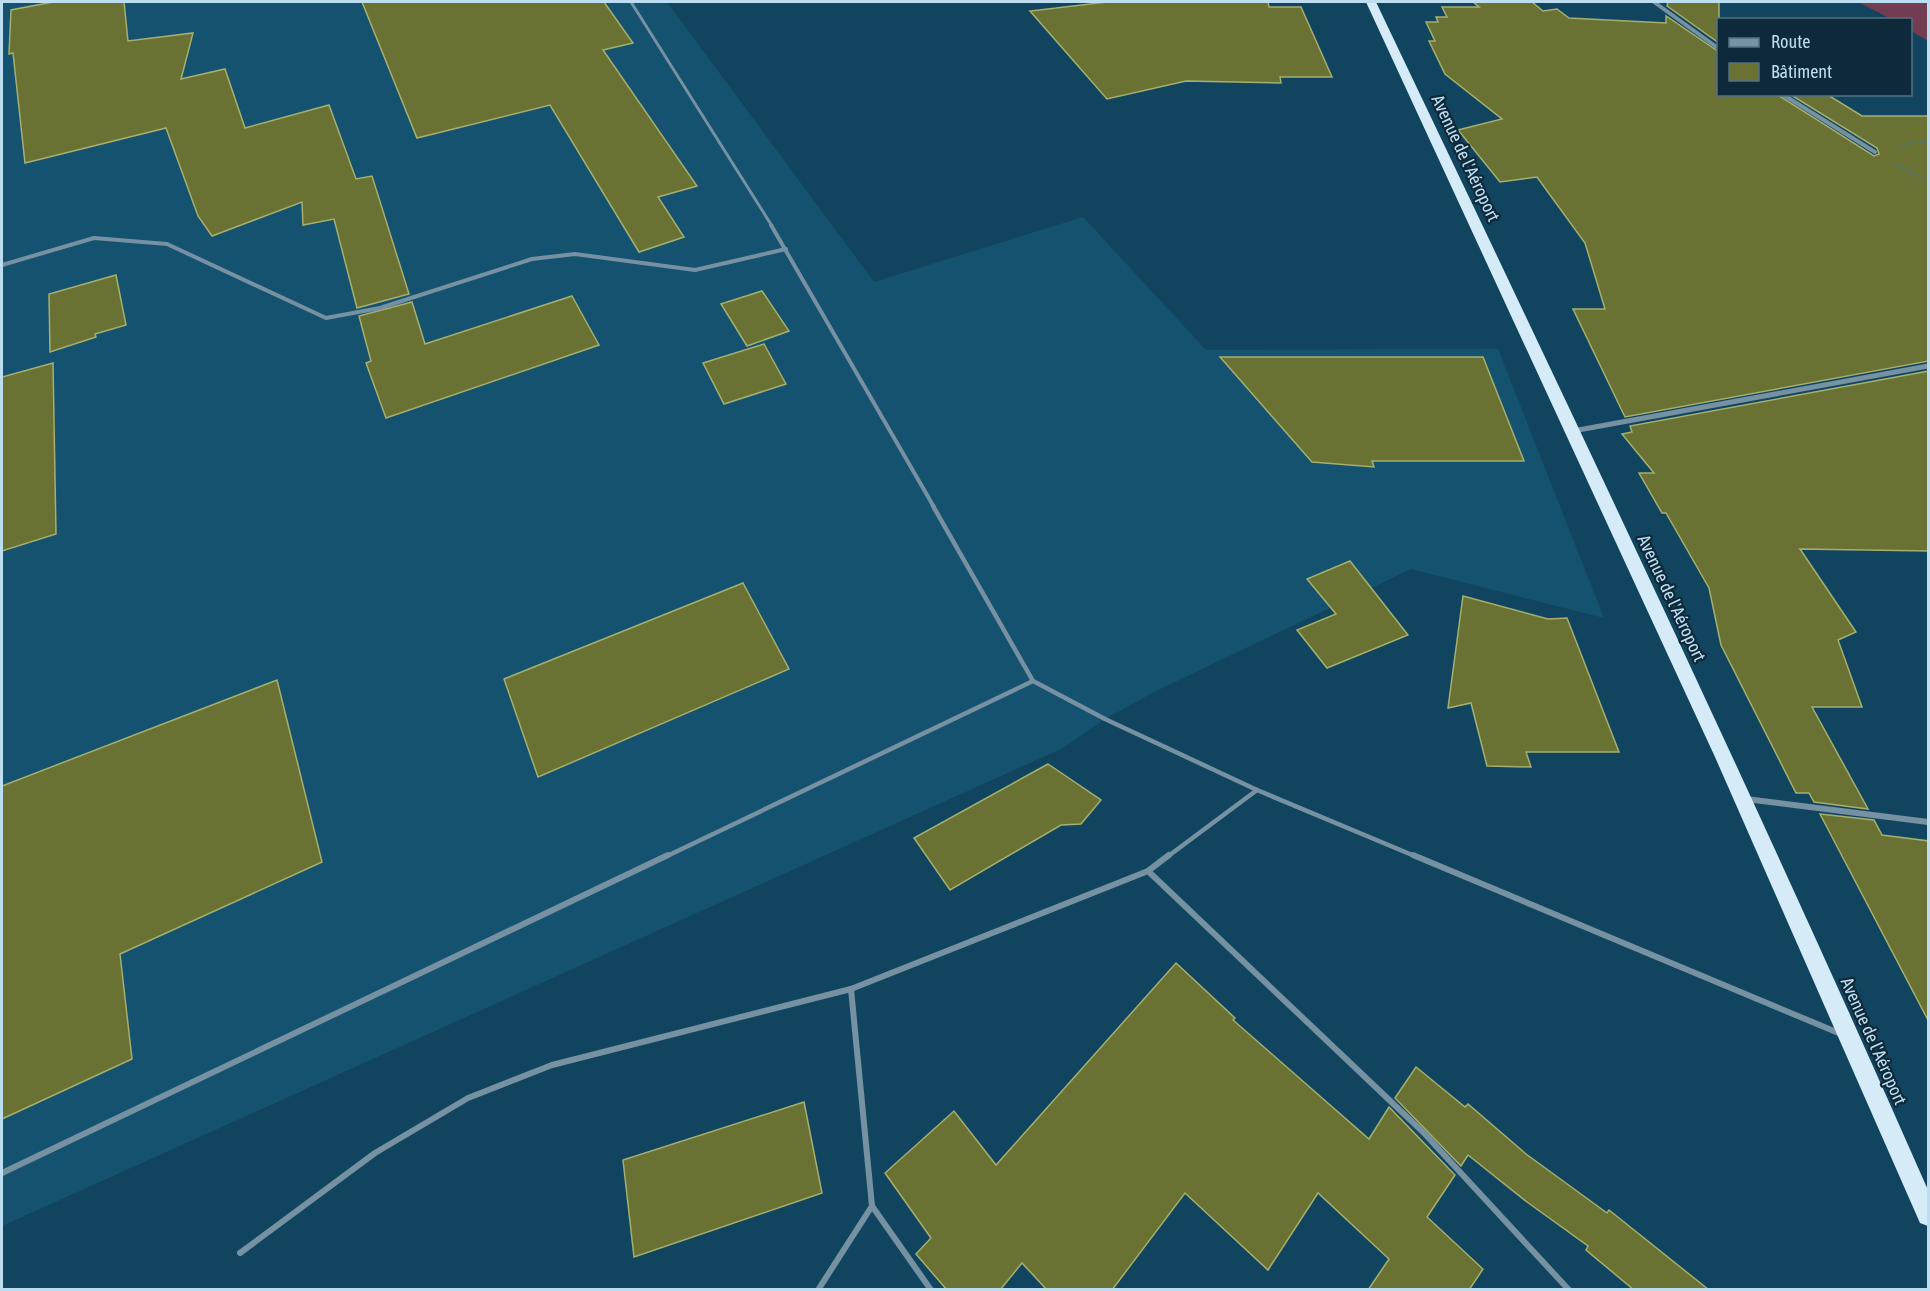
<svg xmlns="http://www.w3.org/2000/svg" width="1930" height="1291" font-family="'Asap Condensed',sans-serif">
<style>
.built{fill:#15526f}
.green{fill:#723c51}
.building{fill:#697233;stroke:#a5af6f;stroke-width:1.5}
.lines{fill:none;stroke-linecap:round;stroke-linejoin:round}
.path{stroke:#47748d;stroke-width:2;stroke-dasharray:2 3;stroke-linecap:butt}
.service-far3{stroke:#7691a2;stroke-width:3}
.service-far2{stroke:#7691a2;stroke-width:4}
.service-far1{stroke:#7691a2;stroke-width:4.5}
.service{stroke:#7691a2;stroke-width:6}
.minor-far2{stroke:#7691a2;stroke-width:4}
.minor-far1{stroke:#7691a2;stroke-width:5}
.minor{stroke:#7691a2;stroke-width:6}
.trunk{fill:#d5ebf8;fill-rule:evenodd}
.labels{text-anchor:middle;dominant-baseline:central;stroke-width:4.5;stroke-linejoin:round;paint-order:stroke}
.street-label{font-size:18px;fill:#bdddf1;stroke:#0e2939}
</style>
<rect width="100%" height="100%" fill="#11455f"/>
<!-- built -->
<path class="built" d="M2 2H667L874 282 1083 217 1206 350 1498 349 1604 618 1411 569 1154 692 1105 719 1061 749 2 1226Z"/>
<!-- green -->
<path class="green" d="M1858 2H1928V41L1911 31 1910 20 1891 19Z"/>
<!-- building -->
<g class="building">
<path d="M53 2H124L128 41 193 33 181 79 225 69 245 128 329 105 356 179 372 176 409 294 357 308 334 219 303 225 302 202 212 236 198 216 166 128 25 163 13 53 9 54 11 10Z"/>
<path d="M362 2H604L633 43 603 50 697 186 658 197 684 237 639 252 550 105 417 138Z"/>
<path d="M1107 2H1268L1269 7H1301L1332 77H1280L1281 83 1186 81 1107 99 1030 11Z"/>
<path d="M1473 2H1532L1543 11 1557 9 1569 18 1666 23V16L1719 52V94L1778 95 1874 156 1879 154 1877 148 1791 95H1828L1862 116H1929V361L1625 417 1573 309H1605L1585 243 1537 177 1500 182 1458 130 1502 119 1445 74 1429 41H1435L1426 22H1438L1436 17H1447L1442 7H1479Z"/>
<path d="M1668 2H1719V43L1667 6Z"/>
<path d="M116 275 126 325 95 334 96 337 50 352 49 294Z"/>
<path d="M762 291 789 331 747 346 721 304Z"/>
<path d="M572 296 599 345 386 418 366 363 371 361 359 316 412 302 425 344Z"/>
<path d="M764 344 786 384 724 404 703 363Z"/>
<path d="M1220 357H1483L1524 461H1372L1374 467 1312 462Z"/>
<path d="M53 363 56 534 2 551V377Z"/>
<path d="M1929 371V551L1800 549 1856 632 1838 640 1862 707H1812L1868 809 1814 802 1809 793H1796L1721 645 1709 588 1666 513H1662L1639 473H1654L1622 434 1632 432 1630 426Z"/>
<path d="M1350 561 1408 635 1327 668 1297 630 1336 614 1307 579Z"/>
<path d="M743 583 789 669 538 777 504 679Z"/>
<path d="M1463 596 1548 619 1567 618 1619 752H1526L1531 767 1487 766 1471 703 1448 708Z"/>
<path d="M277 680 322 862 120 954 132 1059 2 1119V786Z"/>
<path d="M1048 764 1101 800 1081 824 1061 825 950 890 914 838Z"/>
<path d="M1820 814 1874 820 1882 835 1929 841V1022Z"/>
<path d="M1176 963 1235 1018 1233 1020 1369 1139 1389 1107 1455 1175 1427 1217 1483 1269 1469 1290H1368L1389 1259 1318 1193 1268 1270 1185 1193 1112 1290H1047L1022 1263 1000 1290H947L916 1254 931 1238 885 1173 954 1111 996 1165Z"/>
<path d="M1416 1067 1465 1107 1468 1104 1526 1154 1607 1213 1609 1210 1709 1290H1634L1586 1250 1588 1246 1527 1202 1468 1155 1461 1166 1395 1098Z"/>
<path d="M804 1102 822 1193 634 1257 623 1160Z"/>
</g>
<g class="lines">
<!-- path -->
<g class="path">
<path d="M1900 146 1916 142 1928 143"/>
<path d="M1897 164 1928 182"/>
</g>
<!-- service-far3 -->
<path class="service-far3" d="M631 2 772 226"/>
<!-- service-far2 -->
<g class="service-far2">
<path d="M771 225 934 507"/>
<path d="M2 265 94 238 167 244 326 318 380 308 532 259 575 254 695 270 786 249"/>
</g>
<!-- service-far1 -->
<g class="service-far1">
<path d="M933 506 1033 681 1105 719 1257 790 1417 857"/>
<path d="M665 857 1033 681"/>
<path d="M1167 857 1257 790"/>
</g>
<!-- service -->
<g class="service">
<path d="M1413 855 1841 1034"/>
<path d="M1148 871 1423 1132 1569 1290"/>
<path d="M851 989 872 1206 931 1290"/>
<path d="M2 1173 668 855"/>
<path d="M240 1253 375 1153 468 1098 552 1065 851 989 1148 871 1169 855"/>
<path d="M818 1290 872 1206"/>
</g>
<!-- minor-far2 -->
<g class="minor-far2">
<path d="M1654 2 1718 48"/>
<path d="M1782 94 1875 152"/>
</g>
<!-- minor-far1 -->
<path class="minor-far1" d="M1573 431 1928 366"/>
<!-- minor -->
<path class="minor" d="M1746 799 1928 822"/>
<!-- trunk -->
<path class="trunk" d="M1366 2H1376C1564 396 1752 790 1928 1190V1226L1920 1223 1715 757Z"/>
</g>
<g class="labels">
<!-- street labels -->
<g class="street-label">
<text transform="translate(1466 158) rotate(65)">Avenue de l'Aéroport</text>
<text transform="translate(1672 598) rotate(65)">Avenue de l'Aéroport</text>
<text transform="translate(1874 1041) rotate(66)">Avenue de l'Aéroport</text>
</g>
</g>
<!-- border -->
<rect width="1930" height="1291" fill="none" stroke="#bdddf1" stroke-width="6"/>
<!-- legend -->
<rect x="1717" y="18" width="195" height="78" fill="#0e2939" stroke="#547183" stroke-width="1.5"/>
<rect x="1729" y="38" width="30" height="9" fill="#7691a2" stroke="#547183" stroke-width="1.5"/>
<text x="1771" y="48" font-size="18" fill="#bdddf1">Route</text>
<rect x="1729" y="63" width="30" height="18" fill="#697233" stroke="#547183" stroke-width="1.5"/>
<text x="1771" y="78" font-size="18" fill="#bdddf1">Bâtiment</text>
</svg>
